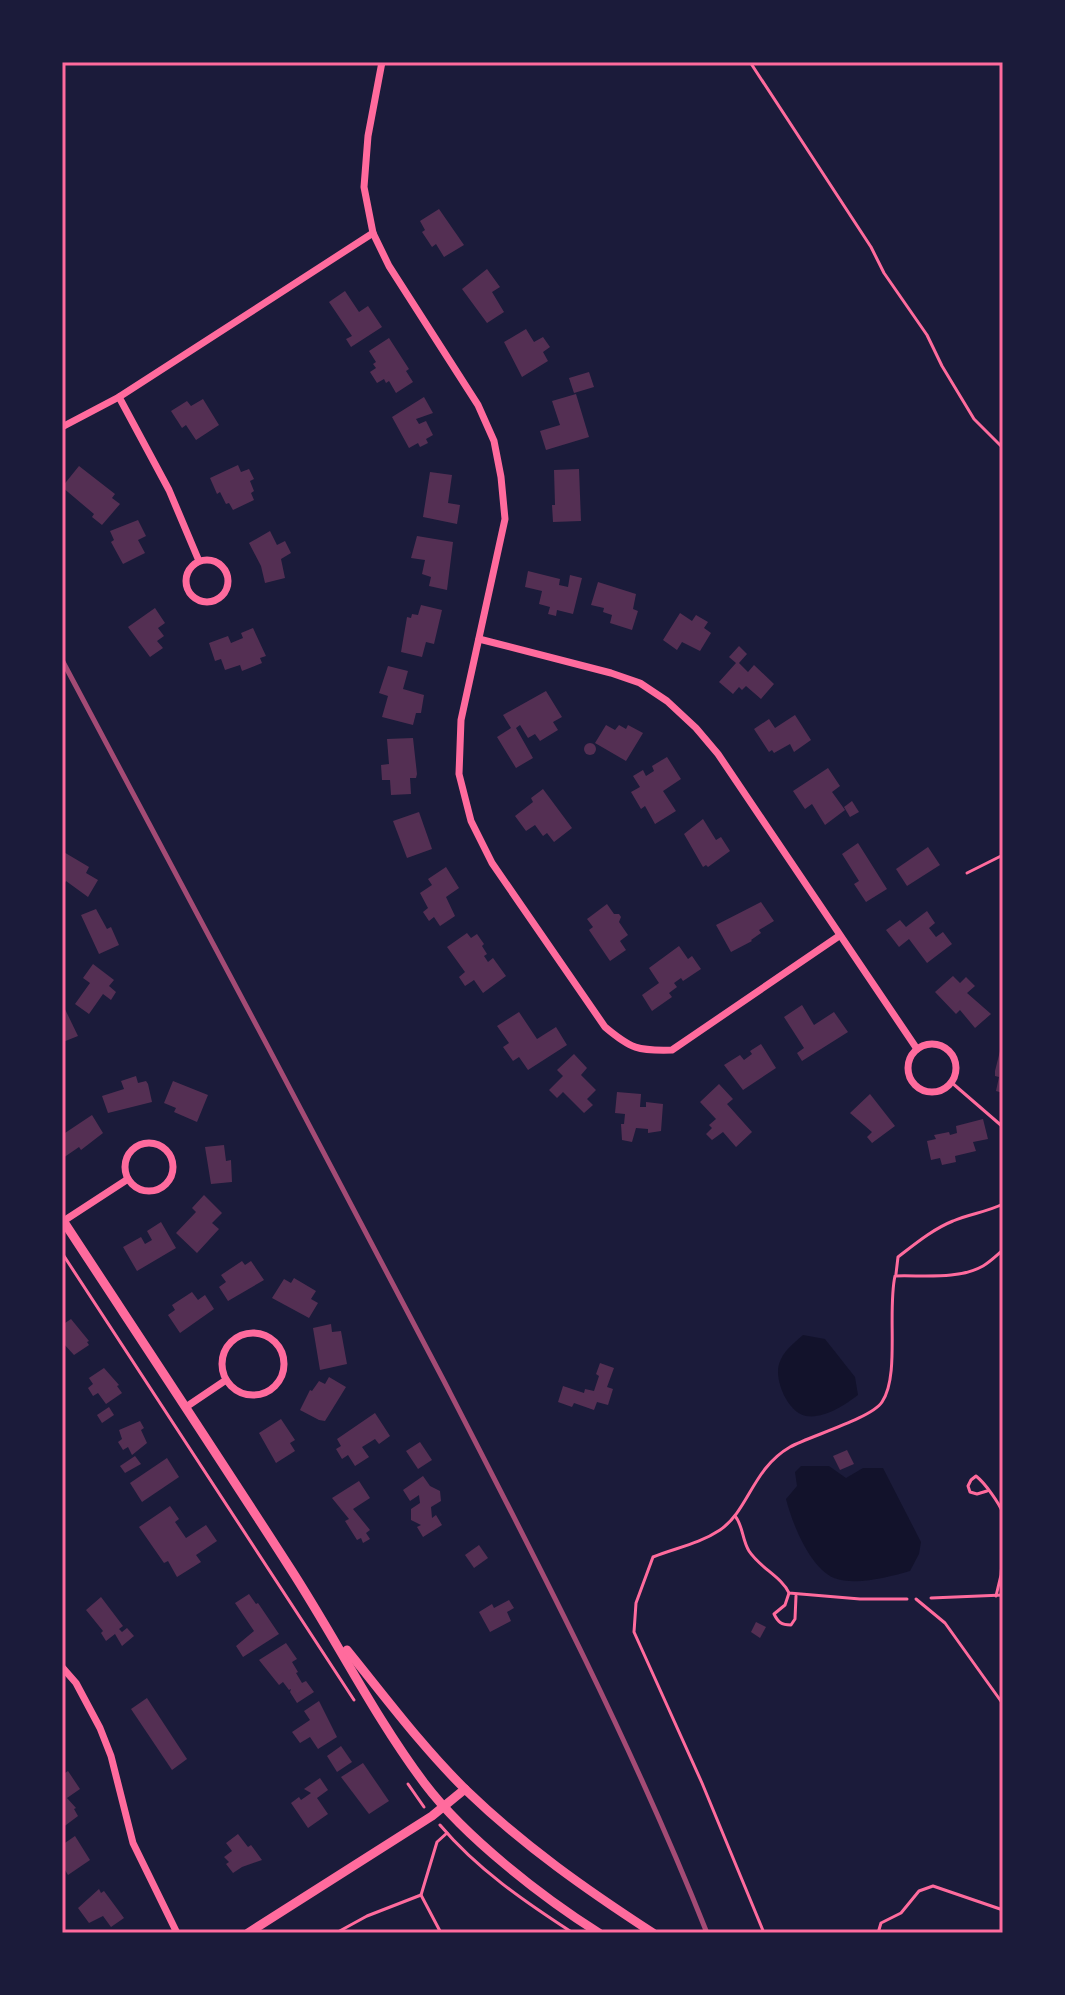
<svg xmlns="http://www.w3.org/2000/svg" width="1065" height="1995" font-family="Signika,sans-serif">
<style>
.water{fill:#12122b}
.building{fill:#542f53}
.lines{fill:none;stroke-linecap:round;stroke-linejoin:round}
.path{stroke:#ff6b9d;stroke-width:3}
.service{stroke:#ff6b9d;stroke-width:3}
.minor{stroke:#ff6b9d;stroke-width:7}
.secondary{stroke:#ff6b9d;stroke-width:9}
.rail{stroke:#a44b75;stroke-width:5}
.neatline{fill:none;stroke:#ff6b9d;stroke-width:3}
</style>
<rect width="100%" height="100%" fill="#1b1b3a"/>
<!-- water -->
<g class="water">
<path d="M803 1335 825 1339 855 1377 858 1395C845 1405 824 1419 806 1416 788 1413 774 1380 779 1364 783 1351 793 1344 803 1335Z"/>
<path d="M801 1466H829L846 1478 863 1468H883L921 1542 919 1554 910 1571C889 1577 856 1586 834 1578 810 1568 792 1523 786 1499L797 1486 795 1472Z"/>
</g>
<!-- building -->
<g class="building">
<path d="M439 209 464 245 444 257 436 244 432 247 422 232 425 230 420 221Z"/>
<path d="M487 269 500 287 492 292 504 312 487 323 462 289Z"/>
<path d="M345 291 359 312 368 306 382 327 351 347 346 339 352 336 329 302Z"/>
<path d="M526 329 534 342 543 337 550 347 543 352 548 361 522 377 504 342Z"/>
<path d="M389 338 409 369 406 371 413 382 396 393 389 381 386 383 384 379 377 383 370 372 376 368 373 364 376 362 369 351Z"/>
<path d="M589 372 594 387 574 393 569 378Z"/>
<path d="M576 394 589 437 546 450 540 431 560 425 552 401Z"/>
<path d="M424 397 433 413 416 419 419 424 426 421 433 435 426 439 428 443 420 447 418 443 409 448 392 417Z"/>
<path d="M203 399 219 425 196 440 186 425 182 428 171 411 187 401 191 406Z"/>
<path d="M238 465 241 472 249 469 254 479 250 481 254 491 251 493 254 500 233 510 229 503 226 504 220 492 217 494 210 478Z"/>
<path d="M79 466 115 494 112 498 120 504 102 525 92 517 94 514 62 487Z"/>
<path d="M579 469 581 521 553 522 552 505H555L554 470Z"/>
<path d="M430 472 452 475 448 503 460 505 457 524 423 517Z"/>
<path d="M138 520 146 536 138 540 145 553 123 564 111 542 114 540 110 531Z"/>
<path d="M270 531 277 545 285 541 291 553 281 559 285 578 265 583 261 566 249 543Z"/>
<path d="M417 536 453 542 447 590 429 586 431 577 422 574 425 560 411 558Z"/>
<path d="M528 571 560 579 559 585 568 587 570 575 582 578 573 614 557 610 556 616 548 614 550 607 539 604 542 591 525 587Z"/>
<path d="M598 582 636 594 633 609 638 611 632 630 610 623 612 615 603 612 604 608 591 605Z"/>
<path d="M421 605 442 610 434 644 426 642 422 657 401 652 407 617 411 618 412 614 418 615Z"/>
<path d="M155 608 165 623 158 628 164 636 157 641 163 648 150 657 128 627Z"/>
<path d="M680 613 692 621 696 615 708 622 704 628 711 633 700 651 682 642 677 650 663 640Z"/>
<path d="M253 628 266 656 260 658 262 663 242 671 240 665 225 670 221 659 215 661 209 643 228 636 231 643 243 638 241 633Z"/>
<path d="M739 646 747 654 739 663 748 672 754 665 774 684 761 699 746 686 742 690 739 687 733 694 719 682 736 663 729 657Z"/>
<path d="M388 666 408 671 403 689 424 695 421 713H416L413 725 382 717 388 696 379 693Z"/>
<path d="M546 691 562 717 553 722 558 730 540 741 535 734 528 738 520 725 516 728 533 758 516 768 497 737 511 728 503 715Z"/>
<path d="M795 715 811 740 794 752 790 744 774 753 772 750 769 752 754 729 769 719 775 728Z"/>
<path d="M606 725 615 730 619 725 626 729 628 725 643 733 626 761 595 743Z"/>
<path d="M413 738 417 774 416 778H410L411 794 391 795 390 780H382L381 765 389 764 387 739Z"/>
<circle cx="590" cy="749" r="6"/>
<path d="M667 757 681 779 663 791 676 811 655 824 645 806 641 809 631 792 640 787 633 776 643 770 646 776 654 771 652 766Z"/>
<path d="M828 768 840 786 832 792 845 810 825 825 812 804 805 809 793 791Z"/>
<path d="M543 789 572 828 554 842 547 833 543 836 535 825 526 831 515 816 533 802 531 798Z"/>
<path d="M852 801 859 812 850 817 844 807Z"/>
<path d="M419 812 432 849 407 858 393 821Z"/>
<path d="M703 819 716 840 721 837 730 851 708 867 706 865 703 867 684 834Z"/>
<path d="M858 843 887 889 866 902 854 884 859 881 842 854Z"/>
<path d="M928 847 940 865 907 886 896 869Z"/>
<path d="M62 851 89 867 86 873 98 880 88 897 66 881 62 887Z"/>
<path d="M446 867 459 888 446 897 455 916 440 926 434 917 429 921 423 912 428 908 420 893 432 885 428 879Z"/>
<path d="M761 902 774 921 759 930 761 933 751 940 752 941 731 952 716 925Z"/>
<path d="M607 904 614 914H619L621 917 619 922 628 935 620 941 626 950 610 961 589 930 593 927 587 919Z"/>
<path d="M96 909 107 929 111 927 119 945 99 954 81 915Z"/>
<path d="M927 911 935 923 929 928 936 937 943 932 952 944 927 963 909 939 899 947 886 930 900 920 906 927Z"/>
<path d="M467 933 471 938 477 934 484 944 482 946 487 954 484 956 488 962 493 958 506 976 483 993 474 980 465 986 459 977 465 972 447 947Z"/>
<path d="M679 946 688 959 692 956 701 969 683 981 681 978 674 983 677 987 669 993 672 997 652 1011 642 995 659 983 649 968Z"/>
<path d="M93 964 114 980 109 986 116 992 111 1000 103 994 89 1014 75 1004 90 983 83 978Z"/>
<path d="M953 976 960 983 966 977 975 986 967 993 991 1014 975 1028 960 1010 956 1014 935 992Z"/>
<path d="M62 1003 78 1036 63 1042 62 1039Z"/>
<path d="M802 1005 814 1025 834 1012 848 1032 802 1061 797 1053 804 1048 784 1017Z"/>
<path d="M519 1012 537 1039 556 1027 567 1045 528 1070 519 1057 513 1061 503 1047 509 1043 497 1026Z"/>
<path d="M761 1044 776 1068 743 1090 724 1065 740 1055 744 1060 752 1054 750 1051Z"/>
<path d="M1000 1051 1003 1052V1093L996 1091 999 1077 995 1076V1071Z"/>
<path d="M574 1054 587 1068 581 1075 596 1090 587 1099 593 1105 584 1113 563 1092 557 1098 549 1090 563 1076 557 1070Z"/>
<path d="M136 1076 138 1083 146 1081 148 1084 152 1102 108 1113 102 1096 124 1089 121 1081Z"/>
<path d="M173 1081 208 1095 197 1122 174 1112 176 1108 164 1103Z"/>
<path d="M719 1084 733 1099 727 1104 752 1132 736 1147 723 1132 712 1140 706 1134 712 1128 709 1125 716 1119 700 1102Z"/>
<path d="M617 1092 641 1094 640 1107H646V1102L663 1104 661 1131 648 1133V1129L636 1128 632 1142 622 1140 621 1124H624L625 1114 615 1113Z"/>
<path d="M870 1094 895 1126 872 1143 867 1137 872 1132 850 1113Z"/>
<path d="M92 1115 103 1133 81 1150 79 1147 63 1158 62 1135Z"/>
<path d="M983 1119 988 1139 973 1142 976 1151 955 1156 956 1162 942 1165 940 1158 931 1160 927 1141 936 1139 934 1135 949 1132 950 1135 957 1133 956 1126Z"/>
<path d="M224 1145 226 1161 231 1160 232 1182 211 1184 205 1147Z"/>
<path d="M204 1195 222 1213 212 1223 219 1229 197 1253 176 1233 196 1212 192 1208Z"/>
<path d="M161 1222 176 1248 137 1271 123 1247 141 1237 145 1244 152 1240 147 1231Z"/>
<path d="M242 1261 245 1265 251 1261 264 1280 228 1301 219 1287 226 1282 221 1275Z"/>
<path d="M294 1278 316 1291 311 1299 318 1303 309 1318 272 1298 284 1279 291 1283Z"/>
<path d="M192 1292 198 1300 205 1295 214 1309 180 1333 168 1315 175 1310 172 1305Z"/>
<path d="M71 1319 89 1341 87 1342 89 1345 74 1355 62 1342 64 1340 62 1325Z"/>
<path d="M331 1324 332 1332 341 1331 347 1364 320 1370 313 1328Z"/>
<path d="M600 1363 614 1368 607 1387 613 1389 608 1405 597 1402 594 1410 574 1403 572 1407 558 1402 563 1386 584 1393 585 1389 594 1391 599 1376 596 1374Z"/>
<path d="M104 1368 119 1385 117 1386 122 1393 106 1404 98 1393 93 1396 88 1388 93 1384 89 1378Z"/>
<path d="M329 1377 346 1387 325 1421 319 1420 300 1410 310 1390 312 1391 319 1381 325 1384Z"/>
<path d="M109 1407 114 1415 102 1423 97 1415Z"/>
<path d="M375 1413 390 1436 379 1444 375 1439 362 1447 369 1457 355 1466 348 1455 342 1459 336 1449 341 1446 337 1439Z"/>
<path d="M281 1419 295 1440 290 1443 295 1451 276 1463 259 1433Z"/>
<path d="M140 1421 144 1428 141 1430 147 1443 132 1455 128 1447 123 1450 118 1442 122 1439 119 1430Z"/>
<path d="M420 1442 432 1460 418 1469 406 1451Z"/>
<path d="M847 1450 854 1464 840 1470 833 1456Z"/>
<path d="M135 1456 141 1464 125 1473 120 1466Z"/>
<path d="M167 1458 179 1477 142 1502 130 1483Z"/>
<path d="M423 1476 430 1486 440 1491 441 1501 431 1507 432 1518 436 1515 442 1525 423 1537 417 1527 421 1525 411 1520V1509L420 1503 419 1495 410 1501 403 1490Z"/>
<path d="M359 1481 370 1498 353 1509 370 1530 366 1533 370 1539 363 1543 361 1538 357 1540 345 1521 349 1519 332 1498Z"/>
<path d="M170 1506 179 1519 175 1522 186 1538 206 1525 217 1541 196 1555 201 1562 177 1577 168 1561 164 1563 139 1527Z"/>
<path d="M479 1545 488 1558 474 1568 465 1555Z"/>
<path d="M249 1594 256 1604 258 1603 279 1634 243 1657 236 1646 254 1631 235 1603Z"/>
<path d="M101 1597 123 1626 119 1629 122 1632 127 1628 134 1636 122 1646 115 1634 106 1641 101 1633 103 1631 86 1610Z"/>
<path d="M509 1600 514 1608 507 1612 511 1621 490 1632 479 1612 492 1604 494 1608Z"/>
<path d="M756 1622 766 1627 760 1638 751 1632Z"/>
<path d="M286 1643 297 1659 292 1662 298 1672 296 1673 302 1683 306 1681 314 1692 297 1703 290 1692 291 1689 289 1690 283 1682 279 1685 259 1660Z"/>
<path d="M147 1698 187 1759 172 1770 131 1709Z"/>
<path d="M319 1701 337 1737 318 1749 310 1737 300 1743 292 1732 310 1720 304 1711Z"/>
<path d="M341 1746 352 1762 337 1772 327 1756Z"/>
<path d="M363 1763 389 1801 369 1814 341 1777Z"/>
<path d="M68 1771 80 1789 67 1798 76 1808 74 1809 78 1816 62 1828V1797L65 1794 62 1790V1775Z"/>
<path d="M320 1778 328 1790 317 1798 328 1814 308 1828 291 1803 299 1797 301 1800 311 1793 304 1789Z"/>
<path d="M238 1834 248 1847 251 1845 262 1860 242 1867 233 1873 226 1864 229 1862 224 1857 232 1851 226 1843Z"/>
<path d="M75 1836 90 1860 68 1875 62 1865V1845Z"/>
<path d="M99 1889 101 1893 104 1891 124 1918 111 1927 103 1916 89 1923 78 1908Z"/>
</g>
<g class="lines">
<!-- path -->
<g class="path">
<path d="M750 62 871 247 884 273 927 335 942 366 974 419 1003 448"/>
<path d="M967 873 1003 855"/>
<path d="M951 1082 1003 1127"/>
<path d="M62 1253 354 1700"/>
<path d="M896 1274 898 1257C915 1244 933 1229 953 1221 969 1214 987 1212 1003 1204"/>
<path d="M987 1491 977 1494 970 1492 968 1486 971 1480 976 1476C985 1483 999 1503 1003 1513"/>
<path d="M735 1516C743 1525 742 1540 749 1551 760 1568 782 1577 789 1593L860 1599H907"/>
<path d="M789 1593 785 1605 774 1614C778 1622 781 1625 791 1625L795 1619 796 1596"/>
<path d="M996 1596 1001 1575 1003 1549"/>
<path d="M931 1598 1003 1595"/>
<path d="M408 1784 424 1807"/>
<path d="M440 1825C477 1869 525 1902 573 1933"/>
<path d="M421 1895 437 1842 447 1833"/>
<path d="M336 1933 367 1916 421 1895 441 1933"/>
<path d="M764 1933 702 1783 634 1632 636 1603 653 1557C675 1548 699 1544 720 1530 749 1510 752 1469 790 1447 810 1436 872 1418 882 1402 900 1376 887 1311 895 1276 923 1275 958 1280 983 1266 990 1262 997 1255 1003 1250"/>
<path d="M878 1933 881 1923 901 1913 919 1891 933 1886 1003 1910"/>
</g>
<!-- service -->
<path class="service" d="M916 1599 945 1623 1003 1704"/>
<!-- minor -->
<g class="minor">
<path d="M382 62 368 136 364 187 373 233 389 266 478 405 494 441 501 477 505 519 461 720 459 774 471 821 492 863 605 1027C631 1049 638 1051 672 1050L839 936"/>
<path d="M119 397 169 490 199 561"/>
<path d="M62 427 119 397 373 233"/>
<circle cx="207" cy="581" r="21"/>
<path d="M479 639 611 673 640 683 667 701 696 728 718 754 917 1049"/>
<circle cx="932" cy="1068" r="24"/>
<circle cx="149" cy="1167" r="24"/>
<path d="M62 1222 128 1179"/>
<circle cx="253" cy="1364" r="31"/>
<path d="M186 1407 226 1380"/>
<path d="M62 1667 76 1683 100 1728 111 1756 133 1843 177 1933"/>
</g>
<!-- secondary -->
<g class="secondary">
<path d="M62 1219C138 1335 215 1451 290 1568 336 1639 374 1716 425 1784 465 1837 542 1897 599 1933"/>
<path d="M347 1650C386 1698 423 1748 467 1791 524 1846 587 1890 653 1933"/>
<path d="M248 1933 432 1816 465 1789"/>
</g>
<!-- rail -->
<path class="rail" d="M62 660C190 901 319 1141 445 1383 538 1563 632 1744 707 1933"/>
</g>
<!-- border -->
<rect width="1065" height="1995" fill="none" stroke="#1b1b3a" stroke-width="128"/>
<rect x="64" y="64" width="937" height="1867" class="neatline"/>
</svg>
